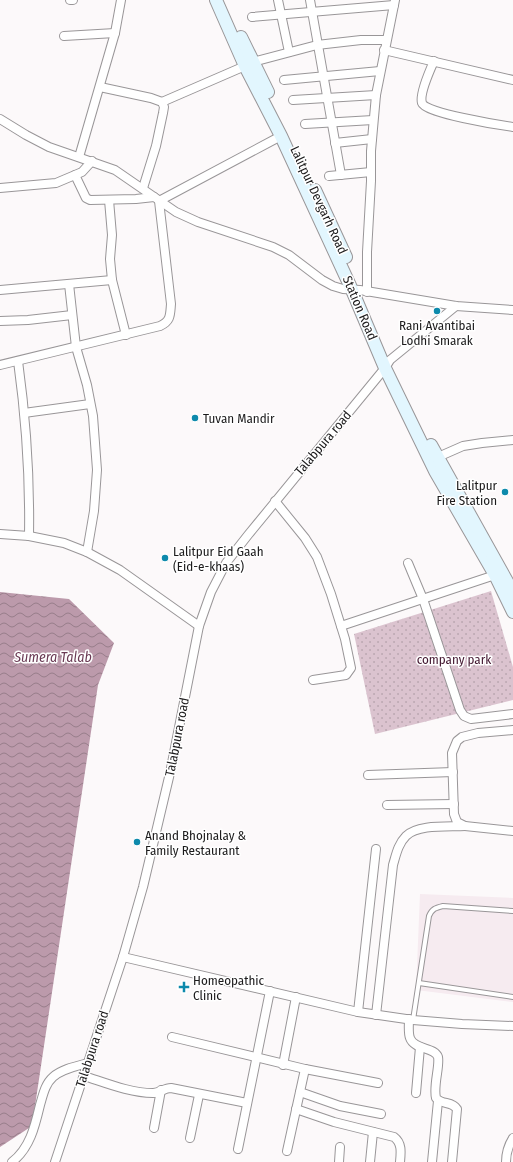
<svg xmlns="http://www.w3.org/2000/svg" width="513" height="1162" font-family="'Fira Sans Condensed',sans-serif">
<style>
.built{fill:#f6ebf0}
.park{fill:url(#park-dots)}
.water{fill:url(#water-waves)}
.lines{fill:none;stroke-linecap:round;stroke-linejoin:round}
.lane-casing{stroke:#999698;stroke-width:6}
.street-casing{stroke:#999698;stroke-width:10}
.secondary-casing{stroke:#999698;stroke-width:14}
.lane{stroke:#fff;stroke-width:4}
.street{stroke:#fff;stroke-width:8}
.secondary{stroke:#e2f6fe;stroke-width:12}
.poi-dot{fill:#0d8aac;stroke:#fff;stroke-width:1.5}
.labels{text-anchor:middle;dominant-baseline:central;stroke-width:3;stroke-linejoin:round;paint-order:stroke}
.street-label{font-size:13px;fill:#1c1b1c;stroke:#fff}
.poi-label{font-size:13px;fill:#1c1b1c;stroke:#fff;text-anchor:start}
.park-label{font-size:13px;fill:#431730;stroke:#fff}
.water-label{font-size:14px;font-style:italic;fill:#6a3a54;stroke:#fff}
</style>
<defs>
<pattern id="park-dots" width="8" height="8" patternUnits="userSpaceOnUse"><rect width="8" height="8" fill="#dbc3cf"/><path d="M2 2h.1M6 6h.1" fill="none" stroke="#bba7b1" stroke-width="1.8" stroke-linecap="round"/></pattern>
<pattern id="water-waves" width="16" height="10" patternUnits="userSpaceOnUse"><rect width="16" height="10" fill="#bc9aab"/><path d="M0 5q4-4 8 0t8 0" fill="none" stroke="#987d8a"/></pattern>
</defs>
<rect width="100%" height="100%" fill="#fcf9fa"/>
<!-- built -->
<path class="built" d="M420 894 513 898V1002L416 990Z"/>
<!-- park -->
<path class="park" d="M491 591 513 667V700L375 734 354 634Z"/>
<!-- water -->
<path class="water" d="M0 592 69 599 114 643 98 685 32 1126 0 1147Z"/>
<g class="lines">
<defs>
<g id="lane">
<path d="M419 983 513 997"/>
<path d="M413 1020 429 916C432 909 435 908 443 906L513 911"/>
</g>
<g id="street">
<path d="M70 0H73"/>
<path d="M278 0 289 52"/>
<path d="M310 0 341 175"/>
<path d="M252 17 394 5"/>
<path d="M64 36 115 33"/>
<path d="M384 50 513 80"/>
<path d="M434 61C430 70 419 94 422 103 425 113 499 125 513 127"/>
<path d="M253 62 317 45 361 40H386"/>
<path d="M284 80 380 71"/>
<path d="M100 87 151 98 162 102 164 107 163 113 156 146 143 188"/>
<path d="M293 100 376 95"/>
<path d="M162 102 245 66"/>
<path d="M0 119 26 135 49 147 115 170 176 212 198 222 273 247 289 255 322 280 333 286 343 289 360 290 456 306 513 310"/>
<path d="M305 124 373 120"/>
<path d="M335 143 372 139"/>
<path d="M79 157 115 33 121 0"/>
<path d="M75 175 86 198 90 200 136 199 154 197"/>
<path d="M329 176 371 172"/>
<path d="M0 188 56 183 82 172 92 161"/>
<path d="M109 200 112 235 110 259 112 280 126 335"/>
<path d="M69 284 76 347 87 385 93 416 97 470 94 511 87 552"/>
<path d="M0 290 112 280"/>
<path d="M367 292V252L371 181V151L376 95 395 0"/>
<path d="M0 321 28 320 72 315"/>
<path d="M18 361C26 419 30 477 29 536"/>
<path d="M0 365 160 326C171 321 170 315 171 304L159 201 281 136"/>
<path d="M24 413 90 404"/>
<path d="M438 457 463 446 482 443 513 440"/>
<path d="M275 501 305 538 317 557 331 594 345 639 351 668 346 675 313 680"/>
<path d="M0 534 29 536 64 543 87 552 120 570 199 626"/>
<path d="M408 563 423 599 460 710 464 716 471 719 513 714"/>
<path d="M341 626 495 575"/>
<path d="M513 730 478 733 462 737 457 741 452 753 454 814 457 822 465 826 513 831"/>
<path d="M368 775 453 772"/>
<path d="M387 805 454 804"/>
<path d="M123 957 358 1012 413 1020 462 1024 513 1026"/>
<path d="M358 1012 376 849"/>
<path d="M376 1015 393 865C396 855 398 844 406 836 418 824 448 827 465 826"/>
<path d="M409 1019C409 1025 408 1033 410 1038 414 1050 435 1047 438 1057 440 1066 433 1086 436 1098 442 1105 452 1101 457 1109L452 1162"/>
<path d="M172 1037 305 1069 378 1083"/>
<path d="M283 1065 296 997"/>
<path d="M84 1076C106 1083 130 1093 153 1093 160 1093 164 1088 171 1088L247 1103"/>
<path d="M300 1092 340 1106 381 1114"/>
<path d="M416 1093 420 1047"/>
<path d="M296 1109 334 1122 394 1137C402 1143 401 1152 400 1162"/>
<path d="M154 1128 161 1090"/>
<path d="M190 1138 199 1095"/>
<path d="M238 1149 270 991"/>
<path d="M287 1151 305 1069"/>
<path d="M12 1162C30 1148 35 1126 40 1105 43 1095 45 1084 53 1077 62 1069 77 1066 88 1063"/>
<path d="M55 1162 123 957 143 887 170 773 199 626 211 592 226 563 248 535 385 368 390 360 456 306"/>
<path d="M339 1162 340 1147"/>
<path d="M370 1162 373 1132"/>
<path d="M432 1162 438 1101"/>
<path d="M506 1162C506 1153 508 1146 513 1138"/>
</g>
<g id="secondary">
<path d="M216 0 245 66 281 136 352 290 385 368 435 471 495 575 513 612"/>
<path d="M241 37 268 92"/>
<path d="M315 190 346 257"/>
<path d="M431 445 513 592"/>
</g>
</defs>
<!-- lane casing -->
<use href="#lane" class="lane-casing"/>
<!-- street casing -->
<use href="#street" class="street-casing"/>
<!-- secondary casing -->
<use href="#secondary" class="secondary-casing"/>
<!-- lane -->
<use href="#lane" class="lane"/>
<!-- street -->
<use href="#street" class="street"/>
<!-- secondary -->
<use href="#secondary" class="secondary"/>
</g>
<!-- markers -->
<g class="poi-dot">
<circle cx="437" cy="311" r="4"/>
<circle cx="195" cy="418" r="4"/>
<circle cx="505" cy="492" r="4"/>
<circle cx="165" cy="558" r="4"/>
<circle cx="137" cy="842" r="4"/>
<path d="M182 981h4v4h4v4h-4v4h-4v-4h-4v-4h4z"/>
</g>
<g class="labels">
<!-- street labels -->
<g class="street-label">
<text transform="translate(319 200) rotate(65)">Lalitpur Devgarh Road</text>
<text transform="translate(360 308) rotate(67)">Station Road</text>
<text transform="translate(323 443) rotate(-50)">Talabpura road</text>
<text transform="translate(177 737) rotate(-79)">Talabpura road</text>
<text transform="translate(92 1049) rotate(-72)">Talabpura road</text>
</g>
<!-- poi labels -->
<g class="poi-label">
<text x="437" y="325" text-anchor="middle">Rani Avantibai<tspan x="437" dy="15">Lodhi Smarak</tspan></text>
<text x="203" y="418">Tuvan Mandir</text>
<text x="497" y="485" text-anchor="end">Lalitpur<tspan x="497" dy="15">Fire Station</tspan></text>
<text x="173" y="551">Lalitpur Eid Gaah<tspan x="173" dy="15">(Eid-e-khaas)</tspan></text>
<text x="145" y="835">Anand Bhojnalay &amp;<tspan x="145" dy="15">Family Restaurant</tspan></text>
<text x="193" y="980">Homeopathic<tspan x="193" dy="15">Clinic</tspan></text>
</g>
<!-- park labels -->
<g class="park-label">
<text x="454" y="659">company park</text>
</g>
<!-- water labels -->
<g class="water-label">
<text x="53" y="657">Sumera Talab</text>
</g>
</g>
</svg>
